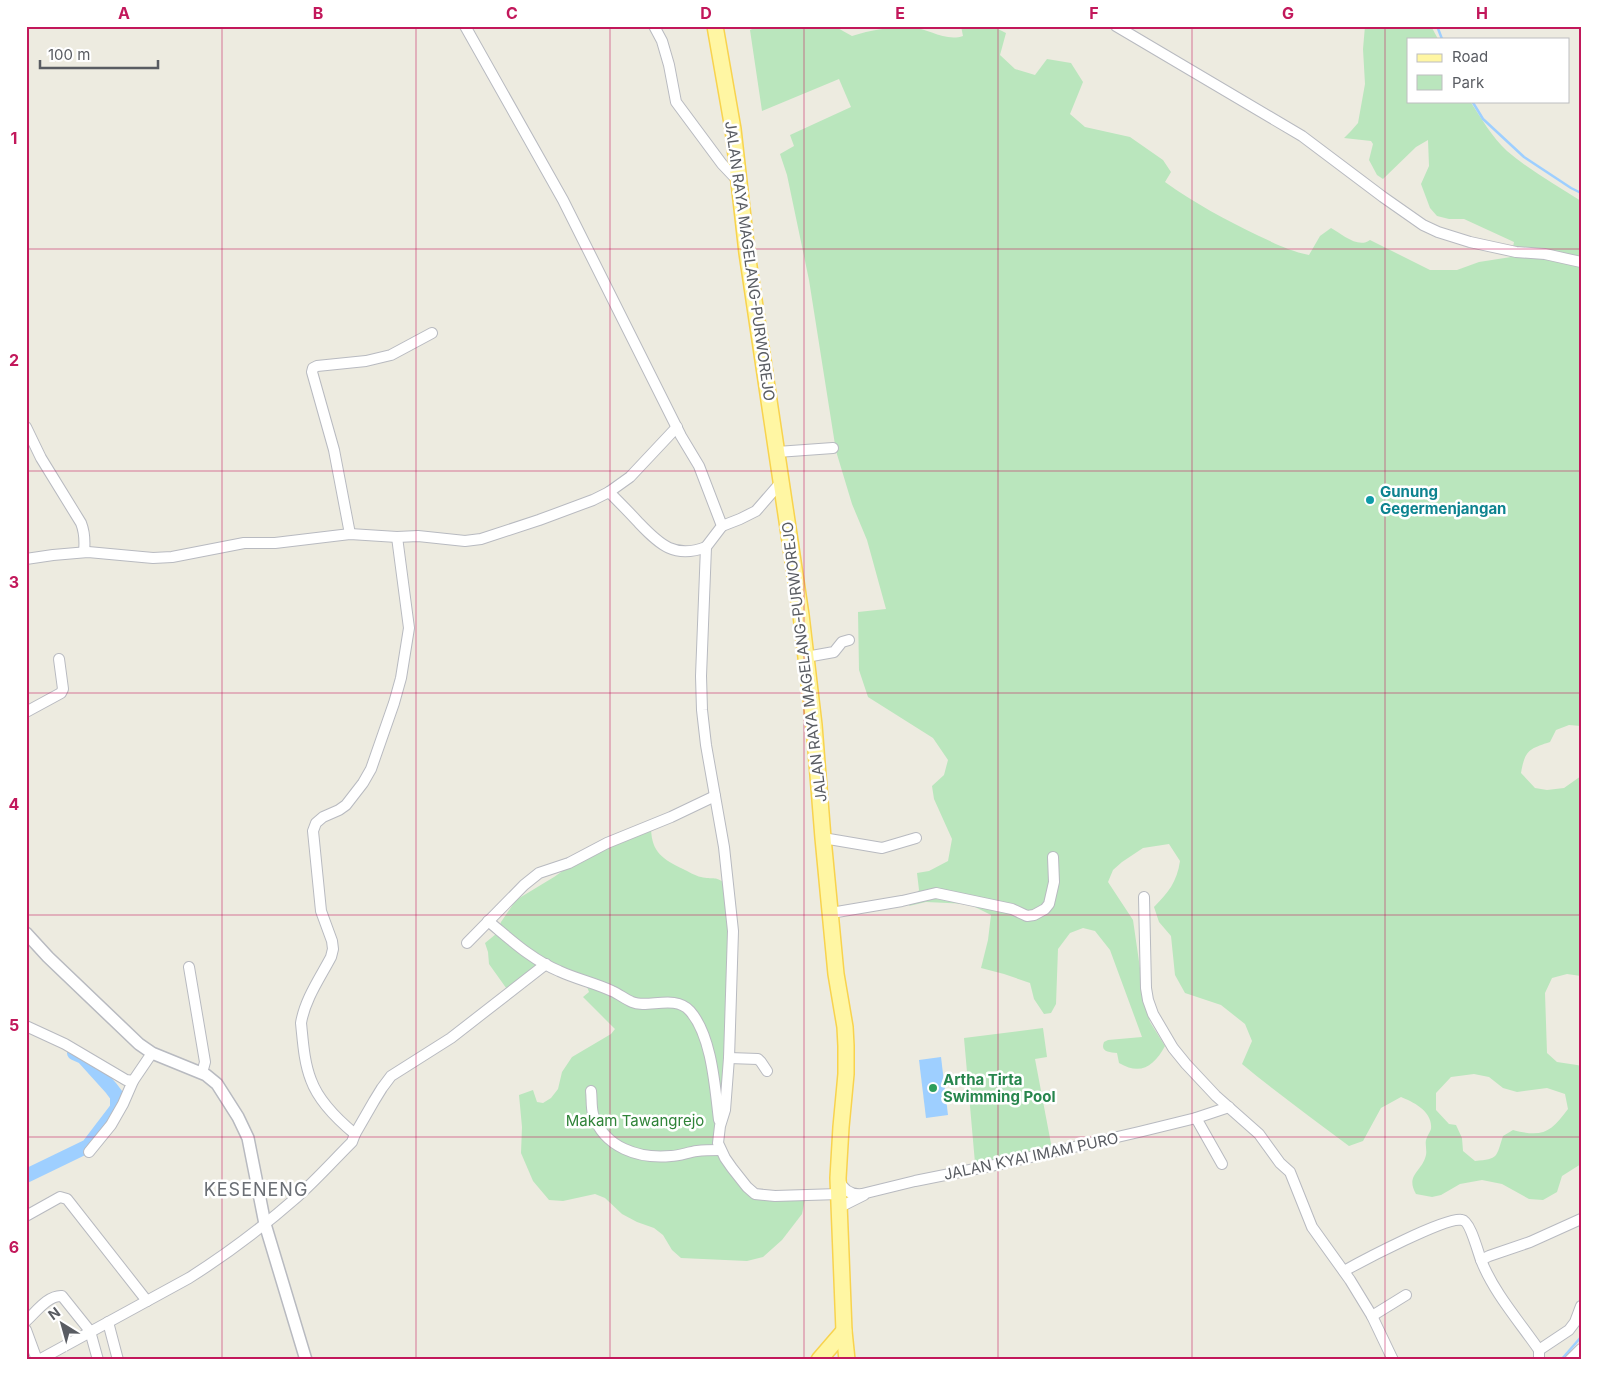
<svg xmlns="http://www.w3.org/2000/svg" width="1607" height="1386" font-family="Inter,sans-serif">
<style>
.green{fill:#bae6bd;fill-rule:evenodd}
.water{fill:#9ecfff}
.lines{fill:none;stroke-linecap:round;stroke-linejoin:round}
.stream{stroke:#9ecfff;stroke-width:2.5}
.river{stroke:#9ecfff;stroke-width:14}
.minor-casing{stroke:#b8bac0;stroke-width:12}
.tertiary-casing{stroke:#b8bac0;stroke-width:14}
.primary-casing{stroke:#f8d34e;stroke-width:18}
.minor{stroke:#fff;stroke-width:10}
.tertiary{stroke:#fff;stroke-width:11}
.primary{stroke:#fff6a3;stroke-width:15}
.grid{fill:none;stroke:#c2185b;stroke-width:1;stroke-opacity:0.55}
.culture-dot{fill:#0f9aa8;stroke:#fff;stroke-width:2}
.leisure-dot{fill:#2e9e5b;stroke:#fff;stroke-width:2}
.labels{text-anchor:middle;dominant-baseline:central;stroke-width:5;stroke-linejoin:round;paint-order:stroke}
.street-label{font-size:15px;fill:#595c62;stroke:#fff}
.culture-label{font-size:15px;font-weight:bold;fill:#0d838f;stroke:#fff;text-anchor:start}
.leisure-label{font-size:15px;font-weight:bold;fill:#27864d;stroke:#fff;text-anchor:start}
.park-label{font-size:15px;fill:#2f8338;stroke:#fff}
.quarter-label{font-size:18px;letter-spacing:1px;fill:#6a6e74;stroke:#fff}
.neatline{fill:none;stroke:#c2185b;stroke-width:2}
.grid-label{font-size:16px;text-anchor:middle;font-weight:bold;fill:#c2185b}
</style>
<rect width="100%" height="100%" fill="#edebe0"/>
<!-- green -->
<g class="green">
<path d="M759 26H834L852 36C870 30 891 27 910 27 928 28 945 42 963 36L961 26H992L1006 33 1000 55 1015 69 1035 75 1047 59 1071 63 1083 82 1070 114 1085 127 1130 137 1163 160 1171 172 1165 182C1194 203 1226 220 1259 236 1276 244 1290 251 1309 255L1320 236 1331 228C1342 234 1358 249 1370 240L1430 270H1457L1479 262 1511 257 1514 242 1464 219H1449L1437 216 1430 208 1421 184 1429 166 1428 140 1416 147 1383 179 1377 175 1369 160 1373 144 1371 141 1344 138 1351 131 1358 123 1365 84 1363 49 1365 26H1431L1438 39H1408V101H1470C1481 118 1492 137 1507 151 1529 170 1556 185 1581 201V726L1569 725 1556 730 1550 742C1529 749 1525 750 1521 773L1535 788 1547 790 1564 788 1581 776V976L1567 974 1552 978 1545 993 1547 1053 1557 1062 1577 1065 1581 1066V1164L1562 1176 1557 1192 1543 1200 1529 1199 1502 1184 1482 1180 1460 1184 1441 1195 1432 1197 1416 1194C1405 1175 1422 1172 1426 1155 1427 1150 1425 1145 1426 1140 1427 1136 1430 1132 1431 1129 1433 1111 1413 1102 1401 1097L1381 1108 1363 1141 1349 1146C1313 1119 1277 1093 1242 1064L1252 1041 1245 1024 1221 1005 1185 993 1175 975 1171 936 1159 922 1154 907C1168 893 1177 882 1180 861L1169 844 1143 848 1122 862 1113 870 1108 882 1133 920 1144 996 1150 1022 1165 1046C1154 1066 1141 1076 1119 1063L1117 1053C1109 1052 1100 1052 1104 1042L1108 1040 1142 1037 1110 950 1095 931 1083 928 1070 933 1058 949 1056 1004 1051 1013 1044 1014 1034 999 1030 983 1004 974 981 968 988 940 991 915 969 904 926 902 909 906 919 890 917 873 929 871 948 861 952 839 934 799 932 786 944 775 948 760 933 738 868 697 859 670 858 612 886 609 867 540 852 504 836 451 809 280 787 175 780 154 794 146 790 135 851 107 839 79 762 111 750 30ZM1474 1074 1489 1077 1503 1088 1517 1092 1547 1088 1565 1094 1568 1109C1551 1132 1543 1138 1513 1130L1503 1136C1496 1157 1499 1159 1475 1161L1463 1151 1462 1138 1456 1125 1449 1124 1436 1110V1093L1451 1077Z"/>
<path d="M651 829C652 853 663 859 683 869 688 871 695 876 701 877 713 880 714 875 726 884L730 919 722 1152 757 1197 805 1199 802 1214 782 1240 763 1257 747 1261 681 1258 672 1250 663 1235 654 1228 637 1222 622 1214 605 1198 595 1194 563 1201 549 1200 533 1181 521 1153 522 1127 519 1095 533 1090 537 1102 543 1103 551 1098 558 1089 562 1072 572 1057 611 1034 615 1029 583 997 589 992 586 984 543 969 509 992 489 964 488 952 485 943 496 934 501 922 516 900 554 877 603 843Z"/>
<path d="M1043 1028 1047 1057 1035 1059 1052 1149 975 1163 964 1038Z"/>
</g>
<!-- water -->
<path class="water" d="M941 1057 948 1115 926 1118 919 1060Z"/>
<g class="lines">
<!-- stream -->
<g class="stream">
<path d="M1437 26 1442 39"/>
<path d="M1472 101 1483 119 1524 157 1571 188 1581 193"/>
<path d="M1561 1360 1581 1337"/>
</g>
<!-- river -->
<path class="river" d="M26 1176 88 1146 117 1108V1096L111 1088 83 1057 74 1053"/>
<defs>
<g id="minor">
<path d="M465 26 563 200 681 436 699 466 722 526 706 547 701 676 702 710 706 745 724 847 733 931 729 1058 725 1110 720 1126 718 1143 725 1158 732 1168 747 1187 755 1194 775 1196 839 1194"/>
<path d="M654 26 662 41 669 65 676 102 722 164 739 182"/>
<path d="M1116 26 1302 136 1383 197 1423 225 1438 232 1470 242 1516 252 1545 254 1581 262"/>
<path d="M26 427 41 458 81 523C85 533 85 542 84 552"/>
<path d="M777 452 833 448"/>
<path d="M609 492C619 502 629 512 639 523 660 545 675 559 706 547"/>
<path d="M722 526 740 519 756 511 782 481"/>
<path d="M350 534 334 450 312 372 313 368 317 366 366 361 391 355 432 333"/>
<path d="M26 559 53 555 88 552 153 558 172 557 244 543H275L350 534 397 537 418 536 465 541 481 539 539 520 593 500 609 492 630 477 677 427"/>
<path d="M806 657 834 652 842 642 849 640"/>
<path d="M26 712 61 693 63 689 59 659"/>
<path d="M823 838 882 848 916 838"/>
<path d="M1144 897 1146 988 1148 1000 1153 1014 1173 1048 1186 1064 1216 1096 1259 1134 1280 1163 1290 1172 1312 1227 1350 1280 1372 1316 1393 1360"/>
<path d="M831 913 902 901 936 893 1012 909 1027 916 1034 915 1045 909 1049 904 1054 882 1053 857"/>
<path d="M488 921C510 939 532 960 559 971 576 979 595 983 612 991 619 994 625 999 632 1002 647 1009 675 994 690 1011 712 1036 715 1088 719 1120"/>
<path d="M467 943 524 885 539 873 569 863 607 843 671 817 715 796"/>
<path d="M189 967 205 1062 202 1073"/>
<path d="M26 1026 65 1044 126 1080 133 1081"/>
<path d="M729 1058 758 1059 761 1062 767 1071"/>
<path d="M591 1091C592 1098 591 1106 593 1114 604 1148 639 1159 671 1156 680 1156 688 1152 697 1151 705 1150 713 1150 720 1150"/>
<path d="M1196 1118 1222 1164"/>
<path d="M355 1134C338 1120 319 1102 311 1080 304 1062 303 1042 301 1023 305 999 320 978 331 957L333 949 332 941 321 911 313 831 316 823 323 817 339 810 346 805 363 783 371 769 394 703 401 678 409 628 397 537"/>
<path d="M89 1152 111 1125 123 1104 133 1081 152 1053"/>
<path d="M839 1180C843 1190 851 1195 862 1194L915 1181 1005 1163 1139 1132 1196 1118 1229 1107"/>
<path d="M840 1207 864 1195"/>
<path d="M26 1216 60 1197 67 1199 147 1301"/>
<path d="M1481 1260 1489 1256 1530 1242 1581 1219"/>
<path d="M1344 1271C1362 1261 1447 1216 1462 1220 1470 1221 1478 1252 1481 1260 1494 1293 1519 1321 1539 1350V1360"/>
<path d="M1372 1316 1406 1295"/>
<path d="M26 1321C36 1312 48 1295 62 1296L90 1331 98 1360"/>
<path d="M108 1322 118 1360"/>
<path d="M26 1330 37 1360"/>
<path d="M1539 1350 1569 1330 1575 1322 1581 1306"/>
<path d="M39 1360 189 1278C227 1254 264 1226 297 1197 316 1180 334 1160 352 1142L355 1134 374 1101 382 1088 391 1076 451 1038 546 964"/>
<path d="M1570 1360 1581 1349"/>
</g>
<path id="tertiary" d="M26 933 48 957 139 1044 152 1053 206 1075 217 1084 238 1117 248 1138 265 1224 306 1360"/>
<g id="primary">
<path d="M715 26 733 129 747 253 801 615 814 725 823 838 836 974 845 1027 846 1046V1074L841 1127 838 1178 844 1331 847 1360"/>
<path d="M819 1360 844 1331"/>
</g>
</defs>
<!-- minor casing -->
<use href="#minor" class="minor-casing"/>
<!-- tertiary casing -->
<use href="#tertiary" class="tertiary-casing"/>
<!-- primary casing -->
<use href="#primary" class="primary-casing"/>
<!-- minor -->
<use href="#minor" class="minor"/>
<!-- tertiary -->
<use href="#tertiary" class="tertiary"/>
<!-- primary -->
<use href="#primary" class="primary"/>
</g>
<!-- grid -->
<path class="grid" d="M222 26V1360M416 26V1360M610 26V1360M804 26V1360M998 26V1360M1192 26V1360M1385 26V1360M26 249H1581M26 471H1581M26 693H1581M26 915H1581M26 1137H1581"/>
<!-- markers -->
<circle class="culture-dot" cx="1370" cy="500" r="5"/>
<circle class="leisure-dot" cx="933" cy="1088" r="5"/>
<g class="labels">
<!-- street labels -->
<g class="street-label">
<text transform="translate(750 261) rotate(82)">JALAN RAYA MAGELANG-PURWOREJO</text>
<text transform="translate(804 662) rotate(-97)">JALAN RAYA MAGELANG-PURWOREJO</text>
<text transform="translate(1031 1156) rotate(-12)">JALAN KYAI IMAM PURO</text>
</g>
<!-- culture labels -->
<g class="culture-label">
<text x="1380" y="491">Gunung<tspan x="1380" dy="17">Gegermenjangan</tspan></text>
</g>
<!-- leisure labels -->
<g class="leisure-label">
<text x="943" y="1079">Artha Tirta<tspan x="943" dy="17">Swimming Pool</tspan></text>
</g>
<!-- park labels -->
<g class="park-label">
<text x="635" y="1120">Makam Tawangrejo</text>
</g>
<!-- quarter labels -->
<g class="quarter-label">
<text x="256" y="1189">KESENENG</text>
</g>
</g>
<!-- border -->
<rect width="1607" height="1386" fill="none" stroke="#ffffff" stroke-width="55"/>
<!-- legend -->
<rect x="1407" y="38" width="162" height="65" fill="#ffffff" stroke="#bdbec0"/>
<rect x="1417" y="54" width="25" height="8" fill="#fff6a3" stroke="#bdbec0"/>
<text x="1452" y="62" font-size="15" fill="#595c62">Road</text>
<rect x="1417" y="75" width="25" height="15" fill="#bae6bd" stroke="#bdbec0"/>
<text x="1452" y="88" font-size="15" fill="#595c62">Park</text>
<!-- north arrow -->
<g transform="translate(62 1324) rotate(323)" stroke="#ffffff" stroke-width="4" paint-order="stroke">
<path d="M0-4L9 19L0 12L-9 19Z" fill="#595c62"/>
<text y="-8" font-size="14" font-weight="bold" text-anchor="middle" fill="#595c62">N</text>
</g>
<!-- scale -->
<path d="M40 60v8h118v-8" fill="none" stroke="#595c62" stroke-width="2.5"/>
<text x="48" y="60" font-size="15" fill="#595c62" stroke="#ffffff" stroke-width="4" paint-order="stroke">100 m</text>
<rect x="28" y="28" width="1552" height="1330" class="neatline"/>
<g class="grid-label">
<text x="124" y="19">A</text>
<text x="318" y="19">B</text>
<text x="512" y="19">C</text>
<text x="706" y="19">D</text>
<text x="900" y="19">E</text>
<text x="1094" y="19">F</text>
<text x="1288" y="19">G</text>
<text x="1482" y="19">H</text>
<text x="14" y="144">1</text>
<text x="14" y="366">2</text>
<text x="14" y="588">3</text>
<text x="14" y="810">4</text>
<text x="14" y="1031">5</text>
<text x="14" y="1253">6</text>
</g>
</svg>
